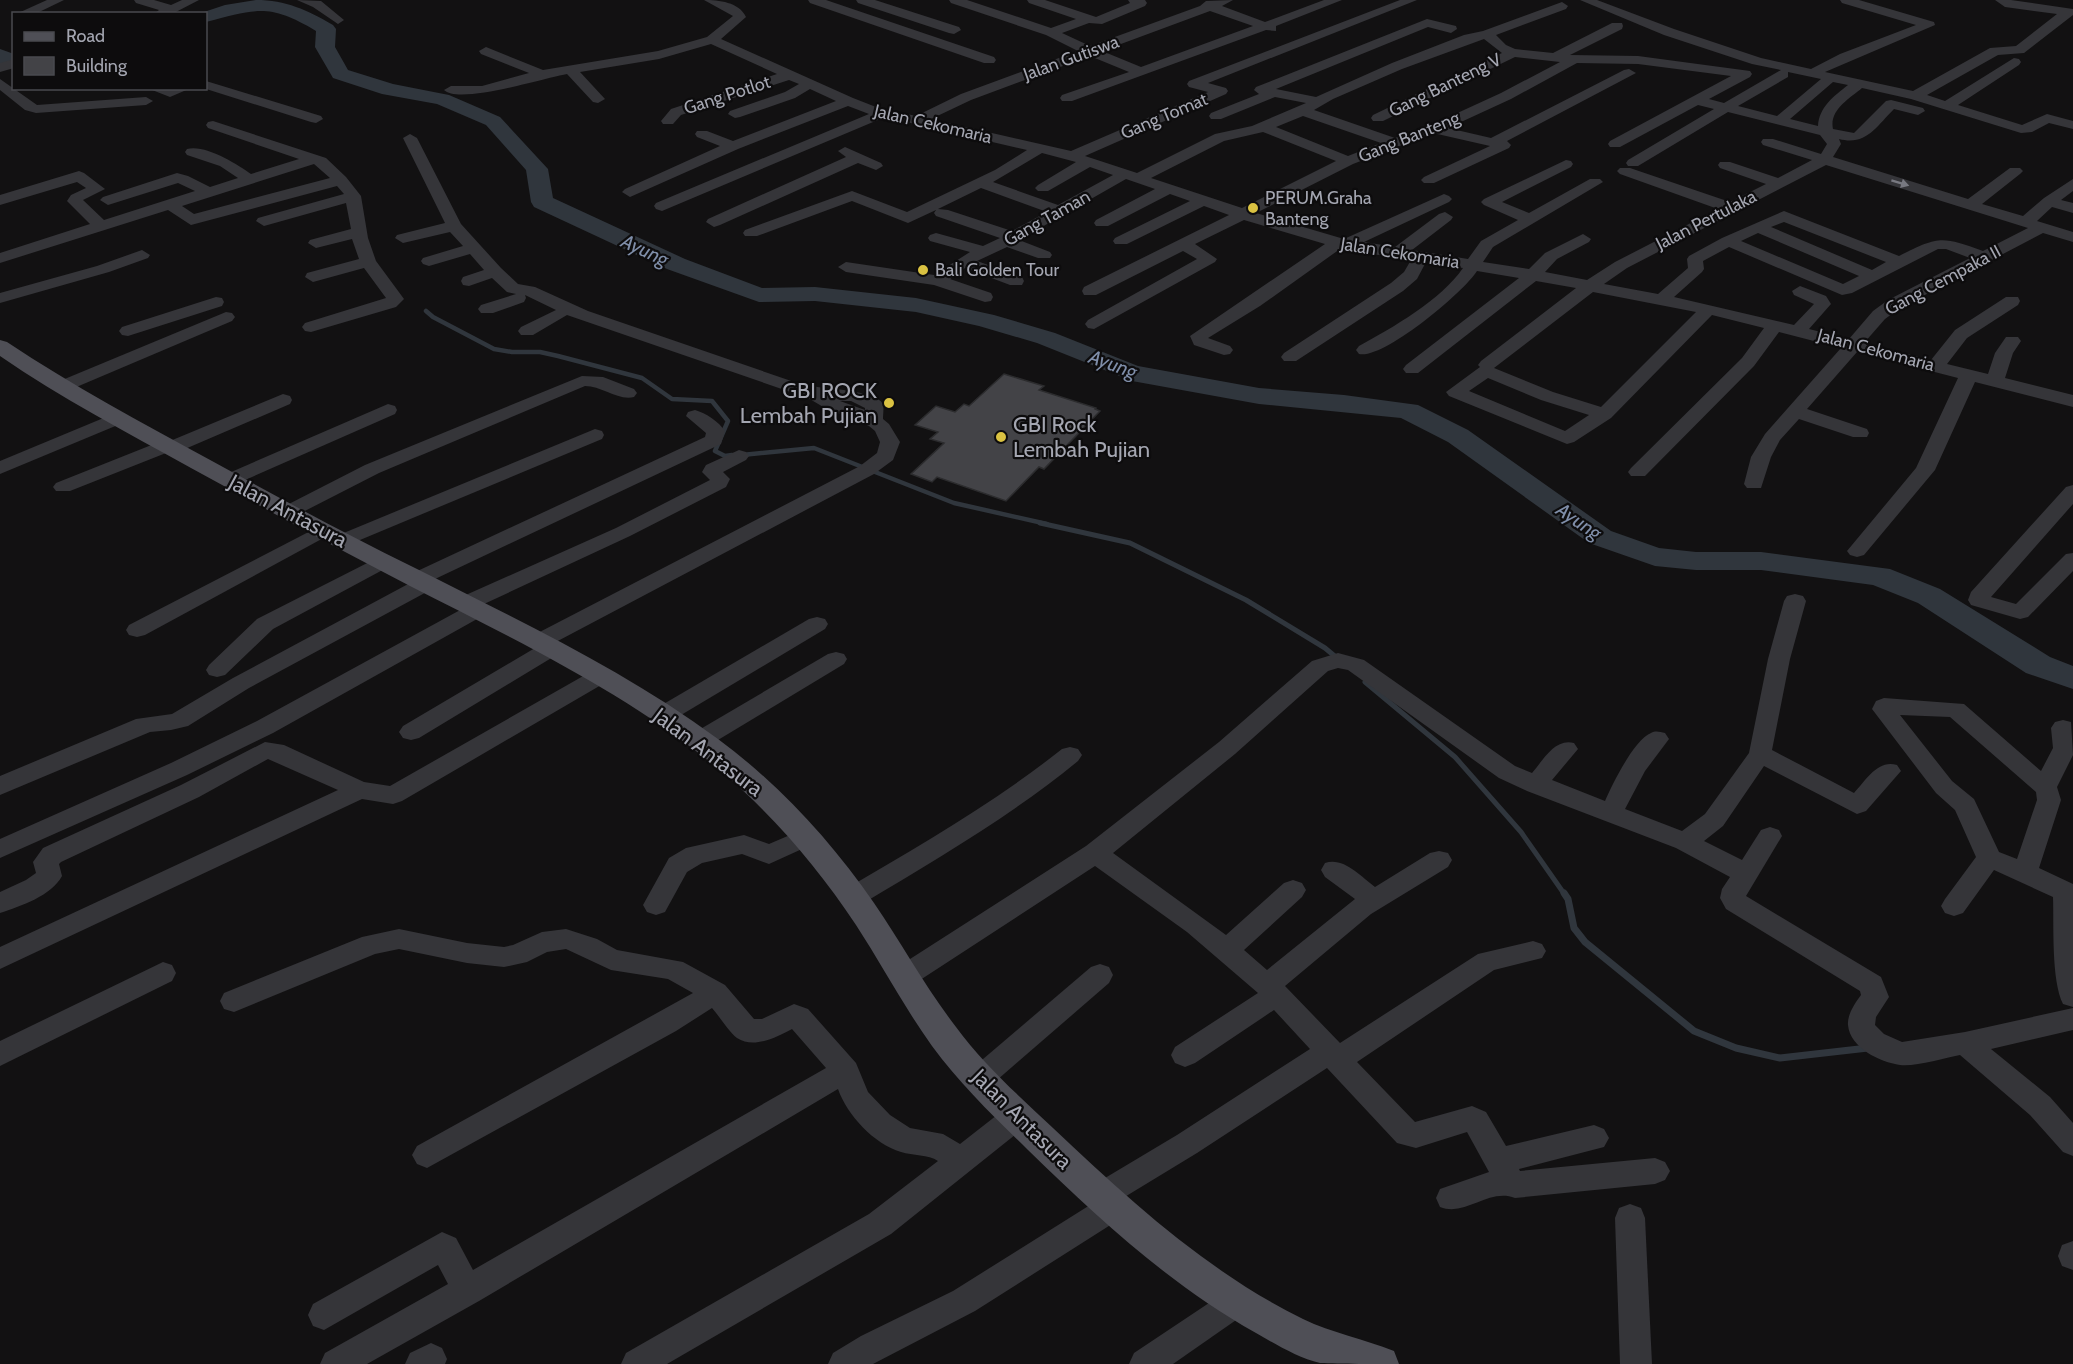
<svg xmlns="http://www.w3.org/2000/svg" width="2073" height="1364" font-family="Cabin,sans-serif">
<style>
.lines{fill:none;stroke-linecap:round;stroke-linejoin:round}
.stream-far2{stroke:#30363d;stroke-width:4.5}
.stream-far1{stroke:#30363d;stroke-width:5}
.stream{stroke:#30363d;stroke-width:7}
.river{fill:#30363d;fill-rule:evenodd}
.building{fill:#434347;stroke:#2c2c2e;stroke-width:1.5}
.minor{fill:#353539;fill-rule:evenodd}
.major{fill:#4f4f56;fill-rule:evenodd}
.oneway{fill:#787981}
.poi-dot{fill:#dac242;stroke:#0d0c0d;stroke-width:2}
.labels{text-anchor:middle;dominant-baseline:central;stroke-width:4.5;stroke-linejoin:round;paint-order:stroke}
.far-street-label{font-size:18px;fill:#a4a6b1;stroke:#0d0c0d}
.far-poi-label{font-size:18px;fill:#a4a6b1;stroke:#0d0c0d;text-anchor:start}
.far-water-label{font-size:20px;font-style:italic;fill:#7f8ea9;stroke:#0d0c0d}
.poi-label{font-size:22px;fill:#a4a6b1;stroke:#0d0c0d;text-anchor:end}
.street-label{font-size:22px;fill:#a4a6b1;stroke:#0d0c0d}
</style>
<rect width="100%" height="100%" fill="#121112"/>
<g class="lines">
<!-- stream-far2 -->
<g class="stream-far2">
<path d="M426 311 433 317 494 349 512 352H540L558 356 642 378 672 399 712 401 728 421 715 451 725 456 732 455"/>
<path d="M742 455 814 448 954 503 1047 524"/>
</g>
<!-- stream-far1 -->
<g class="stream-far1">
<path d="M1040 523 1130 543 1246 600 1325 648 1337 658"/>
<path d="M1365 682 1455 757 1521 832 1565 895"/>
</g>
<!-- stream -->
<path class="stream" d="M1564 893 1568 899 1574 928 1585 942 1694 1031 1736 1048 1780 1058 1868 1048"/>
<!-- river -->
<g class="river">
<path d="M256 0C286 0 307 10 333 25L336 29 335 47 348 70 393 84 449 95 500 117 548 169 553 198 685 259 762 288 815 287 916 298 994 315 1055 333 1138 366 1259 388 1344 395 1418 405 1468 430 1611 531 1659 548 1696 552H1761L1890 569 1940 589 2050 657 2073 666V689L2026 673 1918 603 1873 585 1761 570H1696L1655 566 1589 543 1448 442 1401 418 1259 404 1132 381 1037 343 979 326 916 312 815 301 759 302 667 269 534 207 531 202 526 170 486 125 437 104 382 94 333 78 315 47 316 31C269 3 257 9 206 22V14H198L225 5Z"/>
<path d="M0 49 14 54V68L0 63Z"/>
</g>
</g>
<!-- building -->
<path class="building" d="M1004 374 1044 386 1039 390 1096 408 1095 409 1100 411 1044 469 1039 467 1006 501 937 477 932 482 911 474 944 443 930 439 938 432 915 425 936 406 955 412 964 404 969 406Z"/>
<g class="lines">
<!-- minor -->
<g class="minor">
<path d="M47 0H64L35 14H16Z"/>
<path d="M134 0H154L171 5 182 0H199L172 14H154L159 10 136 3Z"/>
<path d="M297 0 321 1 344 20 338 24 313 7Z"/>
<path d="M704 0C719 0 739 2 746 17L721 39 853 98 876 107 916 116 961 94 1078 51 1046 35 951 3 949 0H967L1051 28 1076 19 1029 3 1027 0H1045L1096 17 1130 3 1128 0H1145L1147 3 1145 6 1102 24 1089 23 1062 33 1090 46 1200 6 1206 1 1233 0 1222 6 1265 22 1324 0H1342L1276 26V31L1266 30 1072 101H1062L1060 98 1062 95 1129 72 1090 56 971 100 931 119 1071 151 1208 92 1189 87 1187 84 1189 81 1400 0H1417L1208 83 1226 88 1228 91 1226 94 1085 156 1137 173 1215 134 1252 126 1306 103 1275 97 1221 119H1211L1209 116 1211 113 1259 94 1254 90 1256 87 1427 19 1456 26 1457 29 1451 33 1428 27 1276 89 1316 97 1392 63 1464 35 1483 31 1562 2 1568 6 1566 9 1496 35 1506 45 1515 49 1553 53 1612 23H1622L1623 26 1622 29 1570 55 1638 56 1750 71 1752 74 1750 77 1709 99 1724 103 1781 70 1752 64 1664 35 1580 0H1597L1674 29 1761 58 1811 69 1840 54 1916 25 1842 3 1840 0H1859L1934 22 1935 25 1825 72 1913 91 1990 48 2016 46 2057 14 2005 7 1995 0H2011L2073 9V15L2024 53 1998 55 1927 95 1945 101 2014 58 2019 59 2021 62 2019 65 1958 105 2022 125 2047 114 2073 121V129L2049 123 2032 132 2021 133 1911 99 1862 88C1849 99 1829 110 1833 129L1854 133 1886 101 1891 100 1923 108 1925 111 1918 115 1894 109C1876 127 1866 146 1839 139L1841 144 1833 157 1968 199 2010 168H2020L2023 171 2020 174 1982 204 2023 216 2044 198 2073 179V191L2061 200 2073 203V213L2052 207 2037 221 2073 232V242L2043 233 1900 308 1885 319 1864 343 1931 360 1955 330 2006 297H2018L2020 301 2018 305 1967 338 1947 364 1988 374 1995 353 2006 337H2018L2021 341 2013 353 2005 378 2073 395V407L1975 382 1935 470 1864 555 1857 557 1850 555 1847 551 1916 468 1958 378 1857 352 1807 409 1867 429 1869 433 1867 437H1853L1799 419 1780 440 1771 457 1761 488H1747L1744 484 1751 457 1765 434 1841 348 1779 332 1754 366 1645 476H1631L1628 472 1631 468 1742 358 1764 328 1712 315 1611 418 1574 442 1567 444 1449 396 1446 392 1480 367 1478 365 1481 361 1576 288 1536 281 1418 373H1406L1403 369 1406 365 1519 278 1477 271C1464 292 1383 360 1359 354L1356 350 1359 346C1392 328 1441 300 1463 268L1426 262 1417 279 1403 291 1296 361H1284L1281 357 1284 353 1391 283 1404 272 1411 260 1340 249 1260 306 1208 338 1230 346 1233 350 1230 354 1224 355 1194 345 1190 336 1325 244 1244 220 1195 244 1217 259 1215 262 1094 329 1088 328 1085 324 1088 320 1197 259 1183 251 1096 295H1084L1082 291 1084 287 1229 215 1204 206 1127 244H1115L1113 241 1115 238 1190 201 1170 194 1108 226H1096L1094 223 1096 220 1155 189 1126 179 1019 240 1050 252 1052 255 1050 258H1038L1007 247 977 261 1022 277 1024 281 1022 285H1010L965 268 950 279 991 293 993 297 991 301 985 302 934 285 846 272 838 267 846 262 934 275 970 252 930 241 928 238 930 235 936 233 983 246 1000 238 936 216 934 213 936 210 908 223 852 201 757 236H745L743 233 745 230 852 191 907 212 995 170 1027 150 885 117 662 211 656 209 654 206 656 203 869 114 848 106 738 149 630 197 622 192 625 189 720 146 697 137 695 134 697 131H707L733 141 836 101 810 89 795 98 740 117 735 118 728 114 730 111 785 92 799 84 789 80 681 115 673 124H663L661 121 671 109 777 74 711 44 659 59 580 72 605 99 598 103 593 102 567 74C544 78 459 105 444 90L451 86H482L529 73 481 54 479 51 486 47 543 70 658 51 707 37 733 16ZM1210 11 1253 26 1141 67 1102 51ZM1484 39 1502 53 1373 115 1371 118 1373 121H1383L1515 57 1560 62 1501 93 1440 121 1395 138 1314 110 1333 99 1402 69ZM1577 63 1638 64 1731 76 1610 141 1608 144 1610 147H1620L1698 105 1714 109 1628 160 1626 163 1628 166H1638L1728 112 1820 135 1827 144 1821 154 1773 139H1763L1761 142 1763 145 1812 160 1778 178 1730 162H1720L1718 165 1720 168 1766 184 1730 202 1630 168H1620L1617 171 1620 174 1718 209 1615 262 1587 280 1545 272 1557 259 1589 242 1591 239 1583 234 1545 253 1529 269 1483 262 1493 247 1603 182 1600 179H1590L1529 213 1502 202 1571 167 1573 164 1571 161 1566 160 1484 199 1481 202 1484 205 1518 220 1481 241 1468 259 1412 250 1451 220 1453 217 1445 212 1439 214 1395 247 1364 242 1449 202 1452 199 1449 196 1444 194 1344 239 1256 213 1353 164 1433 133 1490 146 1424 177 1421 180 1424 183H1434L1509 148 1511 145 1507 141 1636 73 1629 69 1624 70 1491 138 1448 128 1511 99ZM1788 72 1821 79 1777 116 1738 106 1788 77ZM1833 82 1848 85C1834 96 1819 107 1818 126L1790 119ZM1303 116 1381 143 1348 156 1276 127ZM1263 132 1336 161 1242 208 1151 178 1224 141ZM1042 153 1076 162 1038 185 1035 188 1038 191H1048L1090 167 1113 175 1058 205 993 182ZM1826 165 2028 228 1983 251C1941 236 1939 236 1899 256L1784 211 1722 238 1689 256 1687 259 1688 268 1658 294 1604 284 1627 268ZM981 188 1047 212 1012 231 948 210 938 209ZM1784 222 1886 262 1872 270 1771 227ZM1758 233 1859 276 1843 284 1741 241ZM1729 247 1842 295 1852 293 1938 249H1946L1970 258 1888 300 1873 311 1849 339 1809 329 1831 304 1826 296 1800 286 1792 291 1794 295 1814 304 1794 325 1674 297 1702 272 1704 269 1703 261ZM1593 292 1696 312 1601 407 1553 392 1494 368ZM1488 378 1541 400 1589 415 1565 431 1469 391Z"/>
<path d="M808 0H826L994 57 996 60 994 63H984L810 3Z"/>
<path d="M856 0H875L959 27 961 30 954 34 949 33 858 3Z"/>
<path d="M14 59V68L0 72V63Z"/>
<path d="M0 79 37 105 146 97 153 101 146 105 36 113 25 110 0 90Z"/>
<path d="M206 81 321 116 323 119 316 123 311 122 203 88H206Z"/>
<path d="M147 88H191L170 97Z"/>
<path d="M213 121 326 158 346 177 361 196 368 238 376 261 404 299 396 307 311 332 305 331 302 327 305 323 386 298 364 268 313 282 305 277 307 273 359 259 352 239 316 248 308 243 310 240 351 229 346 203 264 226 256 221 258 218 344 194 337 186 191 225 168 210 0 263V253L90 224 67 201 71 195 86 188 77 182 0 205V195L79 171 84 173 105 189 83 200 104 220 195 191 178 183 108 205 100 200 103 197 177 173 188 176 210 187 238 178 220 166 187 155 185 152 187 149C205 144 237 164 251 174L299 159 208 128 206 125 208 122ZM314 164 330 178 194 214 182 206Z"/>
<path d="M410 134 417 138 461 224 501 268 518 284 535 287 588 311 800 384C817 389 876 389 883 404 884 408 883 415 883 419L889 424 900 442 893 460 874 474 554 643 561 649 558 654 419 738 411 740 403 738 399 732 403 726 535 648 530 647 527 642 530 637 860 466 877 453 880 442 875 431 869 426 825 408 808 398 567 315 533 335H521L518 331 521 327 556 310 525 295 526 298 524 302 493 313H481L478 309 481 305 516 294 507 292 492 278 469 286 463 285 461 281 463 277 484 270 470 254 429 266 423 264 421 261 423 258 463 246 450 232 403 243 395 238 397 235 445 223 403 138ZM840 401H851L865 408V410Z"/>
<path d="M845 147 881 163 883 166 876 170 858 163 720 225 714 227 706 222 708 219 846 157 838 151Z"/>
<path d="M142 250 150 255 148 258 109 272 0 303V293L97 266Z"/>
<path d="M216 297 222 298 224 302 222 306 128 336 122 335 119 331 122 327Z"/>
<path d="M226 312 232 313 235 317 232 321 67 391H55L52 387 55 383Z"/>
<path d="M582 376 603 377 634 389 637 393 634 397C618 401 602 386 585 386L379 473 295 516H281L278 512 281 508 365 465Z"/>
<path d="M283 394 290 396 292 400 290 404 178 452 166 453 70 491H56L53 487 56 483 159 442 170 441Z"/>
<path d="M388 404 395 406 397 410 395 414 236 484H222L219 480 222 476Z"/>
<path d="M695 410C706 413 719 422 725 431L721 444 435 579 438 583 434 588 249 688 188 726 171 730 150 732 0 795V776L136 719 172 714 233 678 410 583 407 579 411 574 705 437 706 433 686 416 688 412Z"/>
<path d="M118 412 125 414 127 418 125 422 0 474V461Z"/>
<path d="M595 429 602 431 604 435 602 439 348 545 341 547 334 545 331 541 334 537Z"/>
<path d="M739 450 746 452 749 456 746 460 723 472 730 479 726 487 630 536 484 604 489 609 486 614 273 733 187 775 0 858V839L171 763 257 721 462 609 456 603 459 598 616 528 710 480 702 472 706 465Z"/>
<path d="M2073 485V504L1991 597 2016 604 2066 554 2073 553V571L2028 617 2020 619 1971 605 1968 600 1971 592 2066 487Z"/>
<path d="M322 525 329 527 332 531 329 535 145 635 137 637 129 635 126 630 129 625Z"/>
<path d="M383 555 390 556 393 561 390 566 273 629 225 675 217 677 209 675 206 670 209 665 257 619Z"/>
<path d="M1795 594 1803 596 1806 601 1790 659 1772 750 1854 793C1866 780 1878 759 1897 765L1901 771 1866 811 1857 814 1764 766 1723 826 1704 841 1742 860 1761 830 1770 827 1779 830 1782 836 1746 896 1881 977 1889 997 1876 1017 1875 1025 1884 1034 1902 1042 1965 1032 2073 1008V1030L1991 1049 2050 1097 2073 1123V1156L2063 1152 2030 1115 1960 1055C1944 1058 1915 1067 1900 1065 1880 1062 1850 1048 1848 1025 1847 1015 1855 1003 1861 995L1860 991 1726 909 1720 898 1722 889 1730 877 1676 848 1527 791 1499 778 1348 670 1338 668 1328 671 1235 754 1113 853 1226 935 1284 883 1293 880 1302 883 1306 890 1302 897 1244 950 1267 970 1355 899 1325 877 1321 870 1325 863C1344 857 1360 876 1375 887L1430 853 1439 851 1448 853 1452 860 1448 867 1371 914 1285 986 1340 1043 1478 954 1533 941 1542 944 1546 951 1542 958 1494 970 1357 1062 1415 1122 1472 1106 1486 1112 1506 1146 1594 1125 1604 1129 1609 1138 1604 1147 1519 1169 1520 1171 1655 1158 1665 1162 1670 1171 1665 1180 1655 1184 1515 1198C1488 1188 1466 1217 1440 1207L1436 1198 1440 1189 1489 1172 1467 1132 1416 1148 1397 1143 1327 1068 1197 1153 1123 1198 1127 1207 1123 1217 975 1311 873 1364H828L833 1353 861 1336 953 1291 1090 1205 1086 1196 1090 1187 1177 1135 1310 1049 1274 1010 1195 1063 1185 1067 1175 1063 1171 1055 1175 1047 1258 993 1187 932 1095 866 914 984 905 987 896 984 892 976 896 968 1086 846 1219 742 1312 661 1338 653 1364 660 1515 766 1532 773C1544 759 1555 738 1574 743L1578 749 1552 780 1605 801C1613 783 1634 740 1651 733 1656 730 1660 732 1665 733L1669 739 1645 771 1625 809 1682 831 1705 814 1749 753 1768 659 1784 601 1787 596Z"/>
<path d="M817 617 825 619 828 624 825 629 671 721 663 723 655 721 652 715 655 709 809 619Z"/>
<path d="M836 652 844 654 847 659 844 664 708 746 700 748 692 746 688 740 692 734 828 654Z"/>
<path d="M600 669 608 671 611 676 608 681 402 801 393 804 362 799 0 969V947L338 790 268 759 199 797 61 862 59 864 62 876C51 896 21 906 0 913V892L26 880 36 873 33 862 43 848 181 785 265 742 284 745 364 782 390 786 592 671Z"/>
<path d="M1884 698 1964 704 2041 771 2053 748 2051 728 2055 722 2063 720 2071 722 2073 755 2057 787 2061 800 2039 868 2073 884V1007L2063 1004C2051 980 2054 925 2053 897L1994 870 1963 913 1954 916 1945 913 1941 906 1945 899 1976 857 1955 810 1936 793 1872 709 1876 701ZM1900 715 1950 717 2036 792 2037 800 2017 859 1999 852 1974 799 1952 781Z"/>
<path d="M1070 747 1078 749 1082 755 1078 761C1011 816 937 859 862 904L853 907 844 904 840 897 844 890C919 846 994 803 1062 749Z"/>
<path d="M804 829 813 832 816 838 813 844 769 864 742 854 702 863 687 872 665 912 656 915 647 912 643 905 669 858 686 848 744 835 769 844Z"/>
<path d="M399 929 467 943 504 947 513 945 542 932 566 929 597 939 617 950 683 962 725 985 754 1019H762L794 1004 808 1009 856 1063 868 1092 890 1115 910 1128 943 1134 960 1144 1006 1108 1016 1105 1026 1108 1030 1117 1026 1126 891 1234 667 1364H621L626 1353 869 1214 938 1161C928 1154 913 1156 901 1152 874 1144 847 1115 838 1089L479 1301 367 1364H320L325 1353 448 1284 438 1265 324 1330 313 1326 308 1315 313 1304 442 1232 456 1238 473 1270 826 1068 792 1029C777 1037 754 1049 737 1038 728 1031 720 1017 712 1008L676 1031 427 1168 417 1164 412 1155 417 1146 693 993 668 979 611 970 566 949 547 952 527 962 504 967 467 963 399 949 375 954 234 1012 224 1009 220 1001 224 993 362 937Z"/>
<path d="M163 962 172 965 176 973 172 981 0 1066V1041Z"/>
<path d="M1100 964 1109 967 1113 975 1109 983 989 1087 979 1091 969 1087 965 1079 969 1071 1091 967Z"/>
<path d="M1630 1204 1641 1208 1645 1218 1652 1364H1620L1615 1218 1619 1208Z"/>
<path d="M2073 1241V1270L2062 1266 2058 1256 2062 1245Z"/>
<path d="M1238 1286 1249 1291 1254 1301 1249 1311 1173 1364H1129L1134 1353 1227 1291Z"/>
<path d="M431 1343 442 1348 447 1359 445 1364H405L410 1353Z"/>
</g>
<!-- major -->
<path class="major" d="M0 340 7 342C73 386 142 423 212 461 278 497 345 534 413 567 516 619 625 670 718 739 779 784 831 841 874 903 902 944 926 988 956 1027 984 1065 1019 1096 1053 1128 1129 1200 1209 1273 1303 1319 1332 1333 1364 1339 1394 1351L1399 1364C1378 1364 1339 1364 1320 1363 1298 1358 1275 1344 1256 1333 1170 1285 1098 1218 1028 1150 994 1117 960 1084 932 1046 904 1007 882 965 856 925 819 869 774 816 722 772 633 696 514 639 410 586 336 548 264 508 191 468 126 432 61 398 0 356Z"/>
</g>
<!-- one-way arrows -->
<defs><path id="oneway-solid" d="M-6-.8H1V-3.2L6.5 0L1 3.2V.8H-6Z" transform="scale(1.5)"/></defs>
<use class="oneway" href="#oneway-solid" transform="translate(1900 183) rotate(17)"/>
<!-- markers -->
<g class="poi-dot">
<circle cx="1253" cy="208" r="6"/>
<circle cx="923" cy="270" r="6"/>
<circle cx="889" cy="403" r="6"/>
<circle cx="1001" cy="437" r="6"/>
</g>
<g class="labels">
<!-- far-street labels -->
<g class="far-street-label">
<text transform="translate(1071 58) rotate(-20)">Jalan Gutiswa</text>
<text transform="translate(1445 85) rotate(-26)">Gang Banteng V</text>
<text transform="translate(727 95) rotate(-18)">Gang Potlot</text>
<text transform="translate(1164 116) rotate(-23)">Gang Tomat</text>
<text transform="translate(933 124) rotate(13)">Jalan Cekomaria</text>
<text transform="translate(1409 137) rotate(-22)">Gang Banteng</text>
<text transform="translate(1047 218) rotate(-29)">Gang Taman</text>
<text transform="translate(1706 220) rotate(-27)">Jalan Pertulaka</text>
<text transform="translate(1400 253) rotate(9)">Jalan Cekomaria</text>
<text transform="translate(1943 280) rotate(-28)">Gang Cempaka II</text>
<text transform="translate(1876 350) rotate(15)">Jalan Cekomaria</text>
</g>
<!-- far-poi labels -->
<g class="far-poi-label">
<text x="1265" y="198">PERUM.Graha<tspan x="1265" dy="21">Banteng</tspan></text>
<text x="935" y="270">Bali Golden Tour</text>
</g>
<!-- far-water labels -->
<g class="far-water-label">
<text transform="translate(645 250) rotate(25)">Ayung</text>
<text transform="translate(1113 364) rotate(20)">Ayung</text>
<text transform="translate(1579 521) rotate(34)">Ayung</text>
</g>
<!-- poi labels -->
<g class="poi-label">
<text x="877" y="390">GBI ROCK<tspan x="877" dy="25">Lembah Pujian</tspan></text>
<text x="1013" y="424" text-anchor="start">GBI Rock<tspan x="1013" dy="25">Lembah Pujian</tspan></text>
</g>
<!-- street labels -->
<g class="street-label">
<text transform="translate(288 511) rotate(28)">Jalan Antasura</text>
<text transform="translate(708 752) rotate(37)">Jalan Antasura</text>
<text transform="translate(1022 1119) rotate(45)">Jalan Antasura</text>
</g>
</g>
<!-- legend -->
<rect x="12" y="12" width="195" height="78" fill="#0d0c0d" stroke="#494a4f" stroke-width="1.5"/>
<rect x="24" y="32" width="30" height="9" fill="#4f4f56" stroke="#494a4f" stroke-width="1.5"/>
<text x="66" y="42" font-size="18" fill="#a4a6b1">Road</text>
<rect x="24" y="57" width="30" height="18" fill="#434347" stroke="#494a4f" stroke-width="1.5"/>
<text x="66" y="72" font-size="18" fill="#a4a6b1">Building</text>
</svg>
